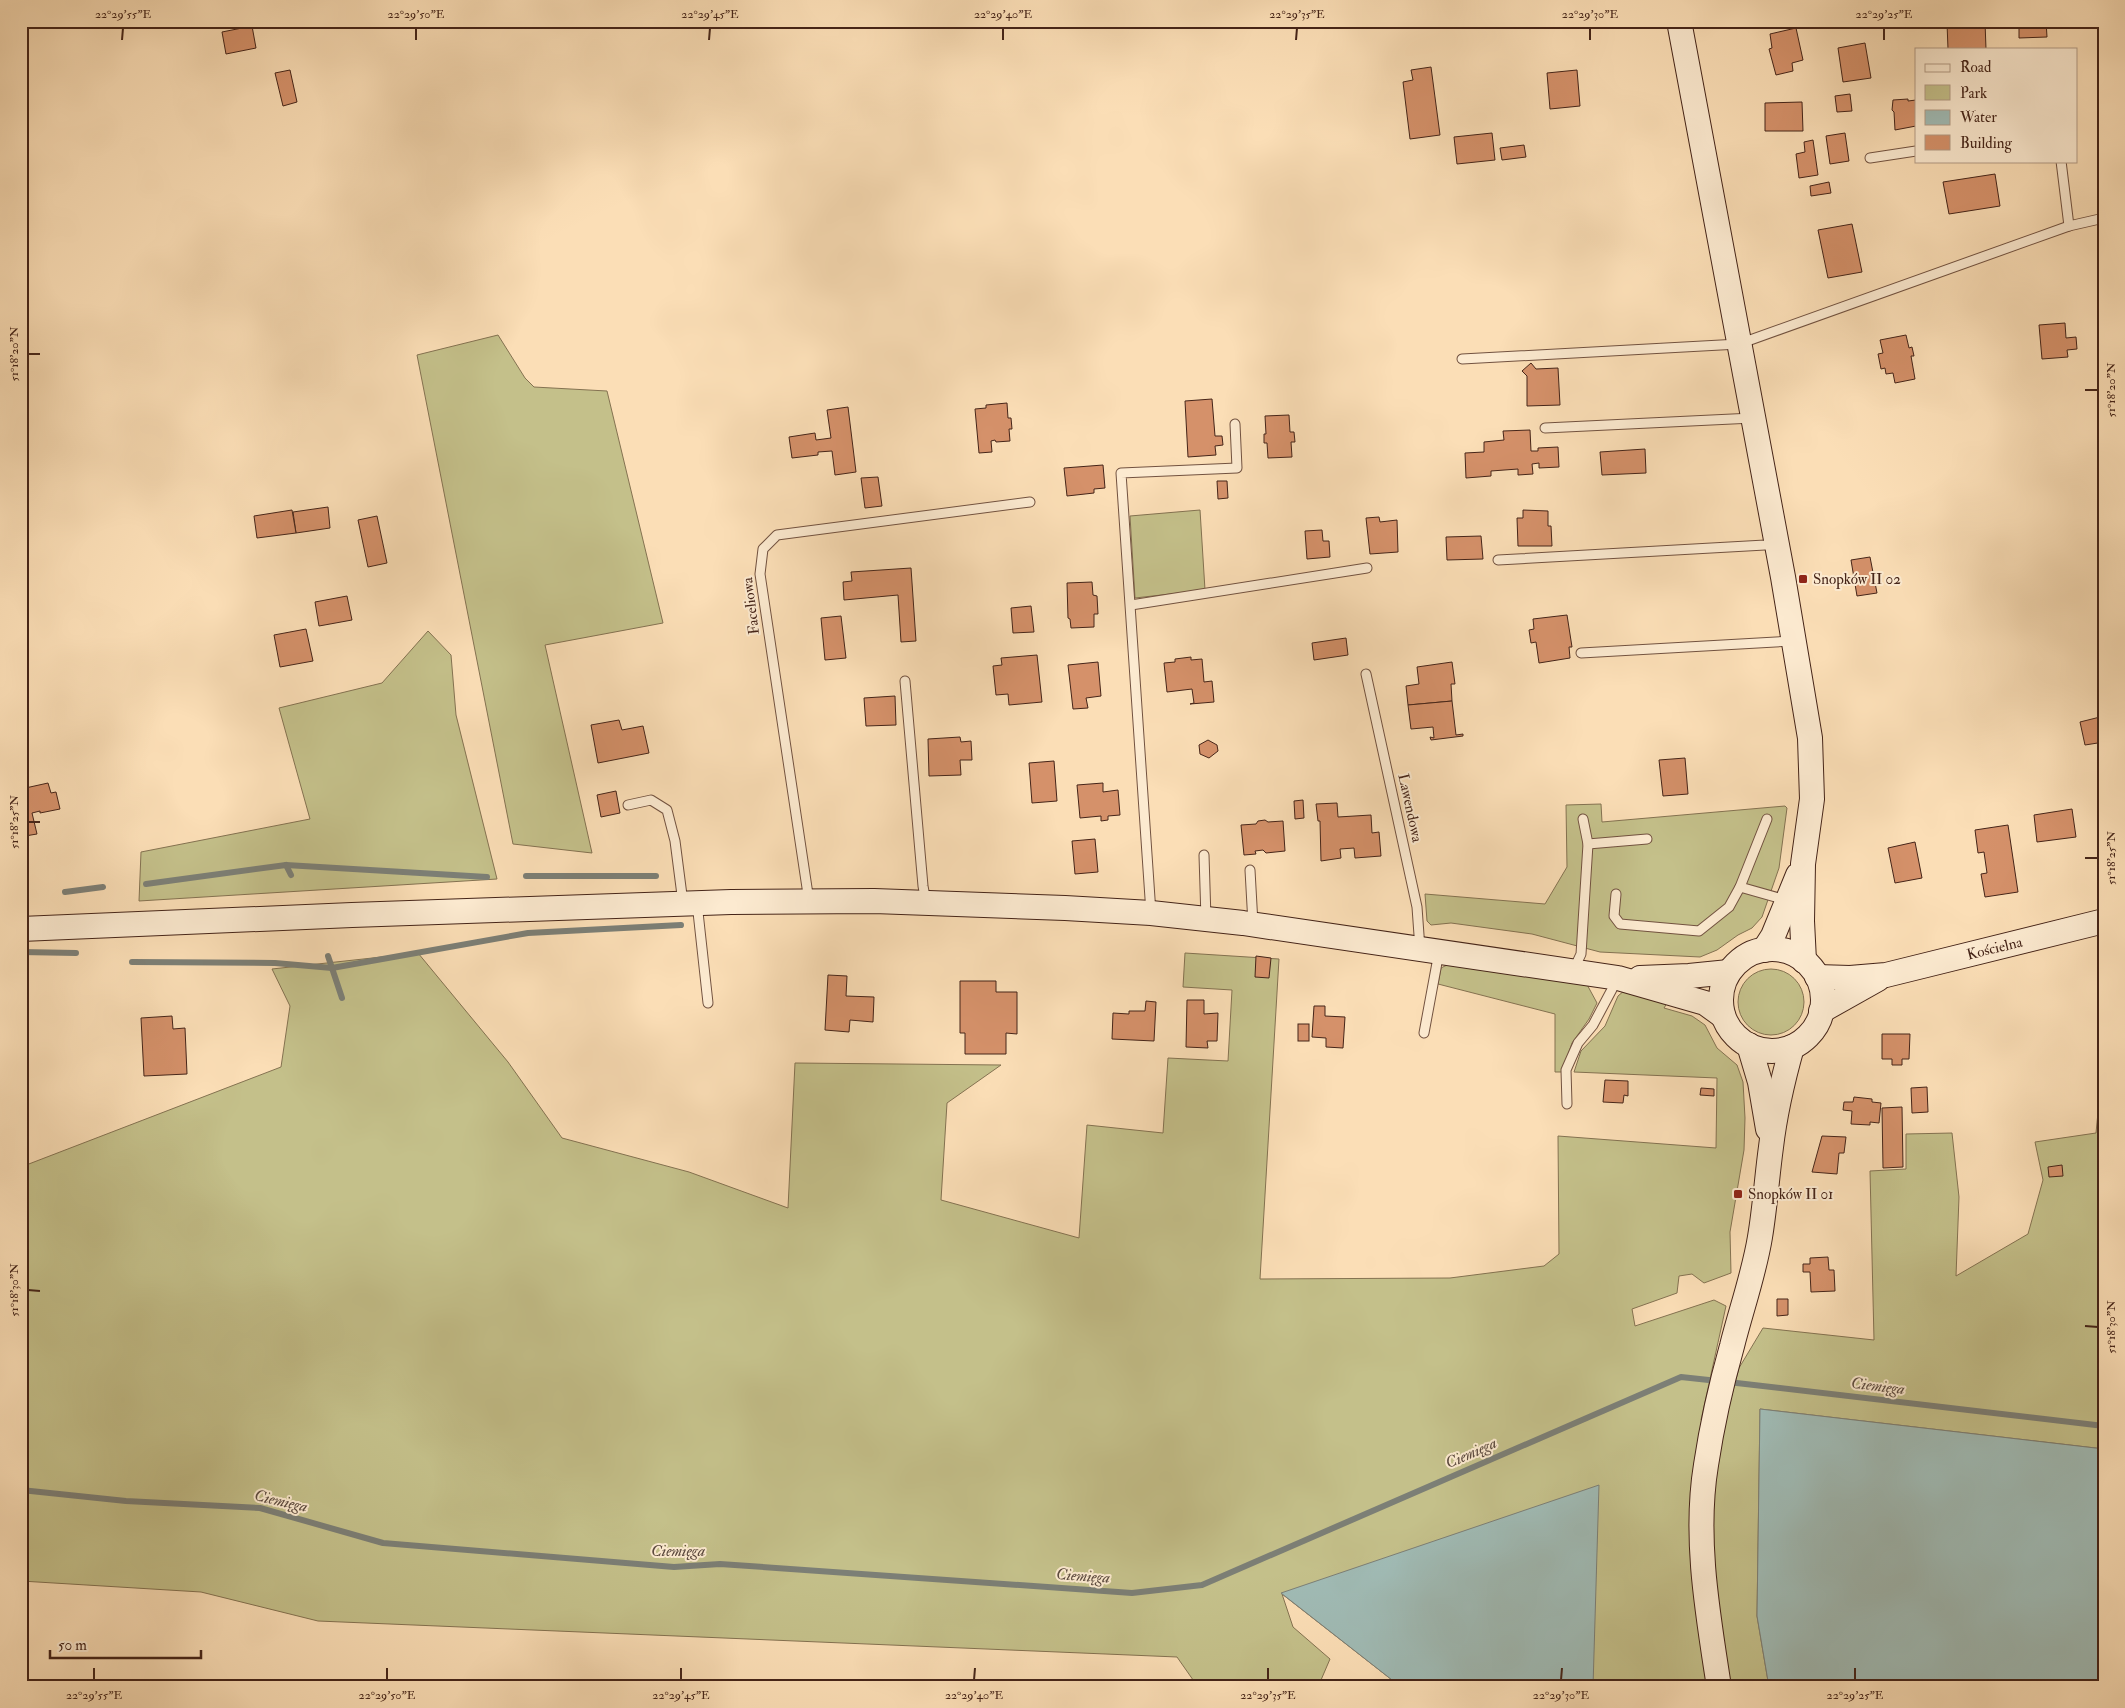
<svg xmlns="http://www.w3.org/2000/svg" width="2125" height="1708" font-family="'IM FELL Double Pica',serif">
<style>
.green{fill:#c4c08a;stroke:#847251}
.water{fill:#a0bbb5;stroke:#7c7f76}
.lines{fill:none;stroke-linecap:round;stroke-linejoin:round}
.stream{stroke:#7c7f76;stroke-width:6}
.building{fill:#d5916a;stroke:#452418}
.lane-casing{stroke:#725240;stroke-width:11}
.secondary-casing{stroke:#452418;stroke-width:26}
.lane{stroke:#fcead0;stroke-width:9}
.secondary{stroke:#fcead0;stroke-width:24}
.ticks{fill:none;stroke:#452418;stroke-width:2}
.poi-dot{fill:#8f2418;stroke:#fcead0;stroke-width:2}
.labels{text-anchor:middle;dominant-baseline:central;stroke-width:4;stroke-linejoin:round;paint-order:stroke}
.poi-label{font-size:15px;fill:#452418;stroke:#fcead0;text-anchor:start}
.street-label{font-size:15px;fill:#452418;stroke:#fcead0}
.water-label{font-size:16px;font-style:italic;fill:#5c4a3f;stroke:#fcead0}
.neatline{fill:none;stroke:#452418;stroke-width:2}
.ticks-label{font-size:12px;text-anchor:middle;fill:#452418}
</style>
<rect width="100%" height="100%" fill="#fbdeb6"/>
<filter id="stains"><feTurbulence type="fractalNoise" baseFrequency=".004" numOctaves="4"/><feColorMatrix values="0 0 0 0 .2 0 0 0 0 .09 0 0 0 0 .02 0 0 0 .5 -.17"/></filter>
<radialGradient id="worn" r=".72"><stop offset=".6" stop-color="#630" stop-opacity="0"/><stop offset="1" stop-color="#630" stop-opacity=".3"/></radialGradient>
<!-- green -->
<g class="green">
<path d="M498 335 525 378 534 387 607 391 663 623 545 645 592 853 513 844 417 355Z"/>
<path d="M1200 510 1205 590 1135 598 1130 516Z"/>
<path d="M428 631 451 655 456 715 497 879 139 901 141 852 310 819 279 708 382 683Z"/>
<path d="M1601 804 1602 822 1785 806 1787 808 1779 868 1762 917 1752 928 1738 935 1717 950 1700 957 1600 952 1532 934 1451 923 1431 925 1427 921 1425 894 1545 904 1567 867 1566 805Z"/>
<path d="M418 953 508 1062 562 1138 689 1172 788 1208 795 1063 1001 1065 947 1103 941 1200 1079 1238 1087 1125 1163 1133 1168 1058 1228 1061 1232 990 1183 987 1185 953 1279 959 1260 1279 1450 1278 1544 1266 1559 1254 1558 1136 1716 1148 1717 1078 1574 1072 1581 1051 1605 1026 1618 996 1625 990 1669 1000 1664 1008 1692 1016 1705 1025 1717 1048 1737 1065 1743 1082 1745 1118 1744 1150 1730 1232 1731 1273 1704 1283 1692 1274 1679 1276 1677 1293 1632 1309 1635 1326 1714 1300 1726 1306 1701 1420 1723 1429 1739 1368 1763 1328 1874 1340 1870 1171 1906 1169V1134L1952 1133 1959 1197 1956 1276 2028 1234 2043 1180 2035 1142 2096 1133 2104 1050V1449L1760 1409 1757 1616 1769 1687H1401L1282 1594 1293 1627 1330 1659 1318 1687H1290L1262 1680 1254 1687H1198L1177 1657 318 1621 201 1592 21 1581V1167L281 1067 290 1006 272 969Z"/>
<path d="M1451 963 1584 979 1597 1003 1589 1019 1572 1043 1562 1072H1555V1014L1438 984 1441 968Z"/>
<circle cx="1771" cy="1002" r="33"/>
</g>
<!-- water -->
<g class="water">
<path d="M1760 1409 2104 1449V1687H1769L1757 1616Z"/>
<path d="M1599 1485 1593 1687H1401L1281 1593Z"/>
</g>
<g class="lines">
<!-- stream -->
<g class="stream">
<path d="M286 865 291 875"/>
<path d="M526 876H656"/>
<path d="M146 884 286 865 487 877"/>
<path d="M65 892 103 887"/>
<path d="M21 952 76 953"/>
<path d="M328 956 342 998"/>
<path d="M132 962 275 963 332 968 528 933 681 925"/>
<path d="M1728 1382 2104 1426"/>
<path d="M21 1490 126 1501 260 1508 383 1543 674 1567 720 1564 1132 1593 1202 1585 1681 1377 1718 1381"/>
</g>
</g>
<!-- building -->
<g class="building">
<path d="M2019 21H2046L2047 37 2019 38Z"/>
<path d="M1985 22 1986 49H1948L1947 23Z"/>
<path d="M252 26 256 48 226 54 222 32Z"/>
<path d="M1796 28 1803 60 1792 63 1793 71 1776 75 1769 49 1772 48 1770 34Z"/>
<path d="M1865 43 1871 78 1843 82 1838 48Z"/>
<path d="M1431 67 1440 135 1410 139 1403 82 1413 80 1411 70Z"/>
<path d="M290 70 297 102 283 106 275 73Z"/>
<path d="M1577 70 1580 106 1550 109 1547 73Z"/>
<path d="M1850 94 1852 111 1837 112 1835 96Z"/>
<path d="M1908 99V101L1916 100V126L1895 130 1894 112 1892 110 1893 100Z"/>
<path d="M1802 102 1803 131H1765V103Z"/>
<path d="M1492 133 1495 160 1457 164 1454 137Z"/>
<path d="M1845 133 1849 161 1830 164 1826 136Z"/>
<path d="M1813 140 1818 175 1799 178 1796 154 1805 152 1804 142Z"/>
<path d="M1524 145 1526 157 1502 160 1500 148Z"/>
<path d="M1995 174 2000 206 1949 214 1943 182Z"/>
<path d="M1829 182 1831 193 1811 196 1810 186Z"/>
<path d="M1852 224 1862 272 1828 278 1818 230Z"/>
<path d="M2065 323 2066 338 2076 337 2077 349 2067 350 2068 357 2042 359 2039 325Z"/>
<path d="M1906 335 1909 348 1912 347 1914 356H1911L1915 379 1895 383 1893 373 1886 374 1885 368 1881 369 1878 354 1883 353 1880 340Z"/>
<path d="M1531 363 1536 369 1558 368 1560 405 1527 406V376L1522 371Z"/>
<path d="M1212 399 1215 436H1222L1223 445 1215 446 1216 455 1188 457 1185 401Z"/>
<path d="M1007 403 1008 418H1011L1012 429H1009L1010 441 996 442 995 440 991 441 992 452 979 453 975 409 986 408V405Z"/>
<path d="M848 407 856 472 835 475 832 451 818 452V455L792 458 789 437 815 433 816 440 831 438 827 410Z"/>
<path d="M1289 415 1290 432H1294L1295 442H1291L1292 457 1268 458 1267 443H1264V434H1266L1265 416Z"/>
<path d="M1530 430 1531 451H1538V448L1558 447 1559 467 1539 468V463L1532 464 1533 474 1518 475V469L1491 471V476L1466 478 1465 453 1484 452V442L1504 440 1503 431Z"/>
<path d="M1645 449 1646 473 1602 475 1600 452Z"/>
<path d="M1103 465 1105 488 1094 489V493L1067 496 1064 468Z"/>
<path d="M878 477 882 506 865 508 861 478Z"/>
<path d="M1217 481H1227L1228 498 1218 499Z"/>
<path d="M328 507 330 528 296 533 293 512Z"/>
<path d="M292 510 296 533 257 538 254 516Z"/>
<path d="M1523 510 1548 511V526H1551L1552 546H1518L1517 518H1523Z"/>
<path d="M377 516 387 563 368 567 358 520Z"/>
<path d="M1379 517 1380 522 1397 520 1398 552 1370 554 1366 518Z"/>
<path d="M1322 530 1323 541H1329L1330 557 1307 559 1305 531Z"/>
<path d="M1481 536 1483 559 1447 560 1446 537Z"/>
<path d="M1870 557 1877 593 1857 596 1851 560Z"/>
<path d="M911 568 916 641 901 642 898 595 844 600 843 582 852 581 851 572Z"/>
<path d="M1092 582 1093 595 1097 596 1098 614H1094V627L1071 628 1070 619 1068 618 1067 583Z"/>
<path d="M347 596 352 620 319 626 315 602Z"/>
<path d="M1031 606 1034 632 1013 633 1011 608Z"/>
<path d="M1567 615 1572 647H1569L1570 658 1539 663 1536 642 1531 643 1529 630 1534 629 1533 619Z"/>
<path d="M841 616 846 658 825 660 821 618Z"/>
<path d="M306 629 313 661 280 667 274 635Z"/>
<path d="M1346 638 1348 655 1314 660 1312 643Z"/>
<path d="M1037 655 1042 702 1009 705 1008 694 996 695 993 666 1002 665 1001 658Z"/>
<path d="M1191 657V660L1202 659 1204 682 1212 681 1214 702 1190 704 1194 703 1192 689 1167 692 1164 663 1175 662V659Z"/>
<path d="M1098 662 1101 696 1086 698 1088 708 1073 709 1068 665Z"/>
<path d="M1452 662 1455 684H1451L1452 701 1408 705 1406 686 1419 684 1417 667Z"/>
<path d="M895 696 896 725 866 726 864 698Z"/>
<path d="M1452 701 1456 735 1463 734V736L1431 740 1430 737 1434 738 1433 727 1411 729 1408 705Z"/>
<path d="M2104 716V742L2085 745 2080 722Z"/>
<path d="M619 720 622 730 643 726 649 753 598 763 591 725Z"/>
<path d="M960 737 961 742 971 741 972 760H960L961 775 929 776 928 739Z"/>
<path d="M1208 740 1217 745 1218 751 1209 758 1200 754 1199 745Z"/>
<path d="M1685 758 1688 794 1663 796 1659 760Z"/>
<path d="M1054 761 1057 801 1032 803 1029 763Z"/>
<path d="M48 783 51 793 56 792 60 809 40 813V811L32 813 37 834 25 836 21 820V789Z"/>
<path d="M1103 783V792L1118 790 1120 815 1108 816V820L1101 821V816L1080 818 1077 785Z"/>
<path d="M616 791 620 813 601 817 597 795Z"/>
<path d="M1303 800 1304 818 1295 819 1294 801Z"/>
<path d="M1337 803 1338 817 1371 815 1372 833 1379 832 1381 856 1355 858 1354 848 1340 849 1341 858 1321 861 1320 821H1318L1316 804Z"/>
<path d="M2072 809 2076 837 2037 842 2034 815Z"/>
<path d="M1265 820 1268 822 1283 821 1285 851 1266 853 1263 850 1255 851 1256 854 1244 855 1241 825 1256 824 1258 821Z"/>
<path d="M2008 825 2018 892 1985 897 1981 874 1987 873 1984 852 1978 853 1975 830Z"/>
<path d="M1095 839 1098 872 1075 874 1072 841Z"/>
<path d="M1915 842 1922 878 1895 883 1888 848Z"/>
<path d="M1256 956 1271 958 1269 978 1255 977Z"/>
<path d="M828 975 847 976 846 996 874 997 873 1022 850 1020 849 1032 825 1030Z"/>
<path d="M960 981H996V992H1017V1034L1006 1033V1054H965V1033H960Z"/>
<path d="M1187 1000H1204V1014L1218 1013 1217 1041H1207L1208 1048 1186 1047Z"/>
<path d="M1146 1001 1156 1002 1154 1041 1112 1039 1113 1013 1129 1014V1011H1145Z"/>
<path d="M1314 1006H1325V1016L1345 1017 1343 1048 1326 1047V1038L1312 1037Z"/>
<path d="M172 1016 173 1029 185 1028 187 1074 144 1076 141 1018Z"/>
<rect x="1298" y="1024" width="11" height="17"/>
<path d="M1882 1034H1910L1909 1059H1902V1065H1892V1059H1882Z"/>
<path d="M1605 1080 1628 1081V1096L1624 1095 1623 1103 1603 1102Z"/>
<path d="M1927 1087 1928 1112 1912 1113 1911 1088Z"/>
<path d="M1701 1088 1714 1089V1096L1700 1095Z"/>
<path d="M1854 1097 1872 1099V1102L1881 1103 1879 1123 1870 1122V1125L1851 1124 1852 1111 1843 1110 1844 1102H1853Z"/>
<path d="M1902 1107 1903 1167 1883 1168 1882 1108Z"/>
<path d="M1822 1136 1846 1137 1844 1153H1839L1837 1174 1812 1172Z"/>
<path d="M2062 1165 2063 1176 2049 1177 2048 1167Z"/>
<path d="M1828 1257 1829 1270H1834L1835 1291 1811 1292 1810 1272H1803V1264H1810V1258Z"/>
<path d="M1777 1299H1788V1315L1777 1316Z"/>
</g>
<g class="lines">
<defs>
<g id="lane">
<path d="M1870 158 1916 151"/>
<path d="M2061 161 2069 226"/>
<path d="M1462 359 1739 344 2069 226 2104 218"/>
<path d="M1545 428 1753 418"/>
<path d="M1498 560 1765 545 1774 543"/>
<path d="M1131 605 1367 568"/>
<path d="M1581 653 1793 641"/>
<path d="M1366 674 1417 907 1420 949"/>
<path d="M905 681 923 886 926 902"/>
<path d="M628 805 651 800 667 810 675 841 683 903"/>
<path d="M1588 844 1647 839"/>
<path d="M1204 855 1206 919"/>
<path d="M1250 870 1253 924"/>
<path d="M1740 887 1786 900"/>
<path d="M1616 894 1614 916 1620 924 1699 931 1729 907 1740 887 1767 819"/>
<path d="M809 901 760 574 763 549 777 535 1030 502"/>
<path d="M697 903 708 1003"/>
<path d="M1151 913 1121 473 1237 468 1235 424"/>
<path d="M1573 971 1581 954 1588 844 1583 819"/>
<path d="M1424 1033 1439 952"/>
<path d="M1567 1104 1566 1070 1578 1043 1593 1025 1618 978"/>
</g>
<g id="secondary">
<path d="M1679 21 1783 577 1810 738 1812 799 1803 864 1802 921 1804 961"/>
<path d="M21 929 352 915 731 902 874 901 1065 908 1151 913 1243 923 1618 978 1705 1003 1723 1016"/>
<circle cx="1772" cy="1000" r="51"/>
<path d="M1764 950 1773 936 1798 875"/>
<path id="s1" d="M1817 977 1850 978 1886 975 2104 921"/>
<path d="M1640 978 1689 976 1729 972"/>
<path d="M1821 1011 1878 979"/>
<path d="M1749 1045 1760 1082 1768 1129"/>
<path d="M1719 1687C1708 1615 1694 1538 1706 1465 1712 1425 1721 1385 1732 1346 1741 1310 1754 1274 1760 1237 1765 1207 1767 1176 1771 1147 1775 1113 1783 1079 1792 1047"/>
</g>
</defs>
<!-- lane casing -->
<use href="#lane" class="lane-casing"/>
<!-- secondary casing -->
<use href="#secondary" class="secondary-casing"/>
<!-- lane -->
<use href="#lane" class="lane"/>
<!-- secondary -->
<use href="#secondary" class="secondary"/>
</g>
<!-- ticks -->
<path class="ticks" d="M122 40 123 28M416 40V28M709 40 710 28M1003 40V28M1296 40 1297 28M1590 40V28M1884 40V28M28 354H40M2085 390H2098M28 822H40M2085 858H2098M28 1290 40 1291M2085 1326 2098 1327M94 1680V1668M387 1680V1668M681 1680V1668M974 1680 975 1668M1268 1680V1668M1561 1680 1562 1668M1855 1680V1668"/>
<!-- markers -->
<g class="poi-dot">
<rect x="1798" y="574" width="10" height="10" rx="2.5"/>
<rect x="1733" y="1189" width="10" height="10" rx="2.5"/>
</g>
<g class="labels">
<!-- poi labels -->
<g class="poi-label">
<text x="1813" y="579">Snopków II 02</text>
<text x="1748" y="1194">Snopków II 01</text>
</g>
<!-- street labels -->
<g class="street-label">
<text transform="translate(751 606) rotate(-97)">Faceliowa</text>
<text transform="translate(1410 808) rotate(78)">Lawendowa</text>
<text stroke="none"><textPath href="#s1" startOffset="181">Kościelna</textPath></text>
</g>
<!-- water labels -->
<g class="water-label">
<text transform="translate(1878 1386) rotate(7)">Ciemięga</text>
<text transform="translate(1471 1453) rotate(-24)">Ciemięga</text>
<text transform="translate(281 1501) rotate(13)">Ciemięga</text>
<text x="678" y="1551">Ciemięga</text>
<text transform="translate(1083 1576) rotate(4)">Ciemięga</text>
</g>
</g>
<!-- margin -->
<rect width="2125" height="1708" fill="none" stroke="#fbdeb6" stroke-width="55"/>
<!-- legend -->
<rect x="1915" y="48" width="162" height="115" fill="#fcead0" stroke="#b39b86"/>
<rect x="1925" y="64" width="25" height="8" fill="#fcead0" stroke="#b39b86"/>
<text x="1960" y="72" font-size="15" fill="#452418">Road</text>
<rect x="1925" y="85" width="25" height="15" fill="#c4c08a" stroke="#b39b86"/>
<text x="1960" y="98" font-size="15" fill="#452418">Park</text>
<rect x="1925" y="110" width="25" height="15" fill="#a0bbb5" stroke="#b39b86"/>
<text x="1960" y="122" font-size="15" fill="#452418">Water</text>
<rect x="1925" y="135" width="25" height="15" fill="#d5916a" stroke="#b39b86"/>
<text x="1960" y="148" font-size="15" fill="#452418">Building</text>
<!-- scale -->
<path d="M50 1650v8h151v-8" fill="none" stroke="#452418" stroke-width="2.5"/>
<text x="58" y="1650" font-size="15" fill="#452418" stroke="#fcead0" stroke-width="4" paint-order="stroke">50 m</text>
<rect x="28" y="28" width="2070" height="1652" class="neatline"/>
<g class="ticks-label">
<text x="123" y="18">22°29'55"E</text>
<text x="416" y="18">22°29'50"E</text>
<text x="710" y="18">22°29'45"E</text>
<text x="1003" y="18">22°29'40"E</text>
<text x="1297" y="18">22°29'35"E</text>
<text x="1590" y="18">22°29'30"E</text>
<text x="1884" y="18">22°29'25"E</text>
<text transform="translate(14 354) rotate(-90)" y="4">51°18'20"N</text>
<text transform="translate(2111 390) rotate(-90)" y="4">51°18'20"N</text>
<text transform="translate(14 822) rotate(-90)" y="4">51°18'25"N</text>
<text transform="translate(2111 858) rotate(-90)" y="4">51°18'25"N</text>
<text transform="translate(14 1290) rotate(-90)" y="4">51°18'30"N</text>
<text transform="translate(2111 1327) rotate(-90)" y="4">51°18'30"N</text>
<text x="94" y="1699">22°29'55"E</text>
<text x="387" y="1699">22°29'50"E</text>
<text x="681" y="1699">22°29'45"E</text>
<text x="974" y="1699">22°29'40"E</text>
<text x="1268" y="1699">22°29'35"E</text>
<text x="1561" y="1699">22°29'30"E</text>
<text x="1855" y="1699">22°29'25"E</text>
</g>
<rect width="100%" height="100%" filter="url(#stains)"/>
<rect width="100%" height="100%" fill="url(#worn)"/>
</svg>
